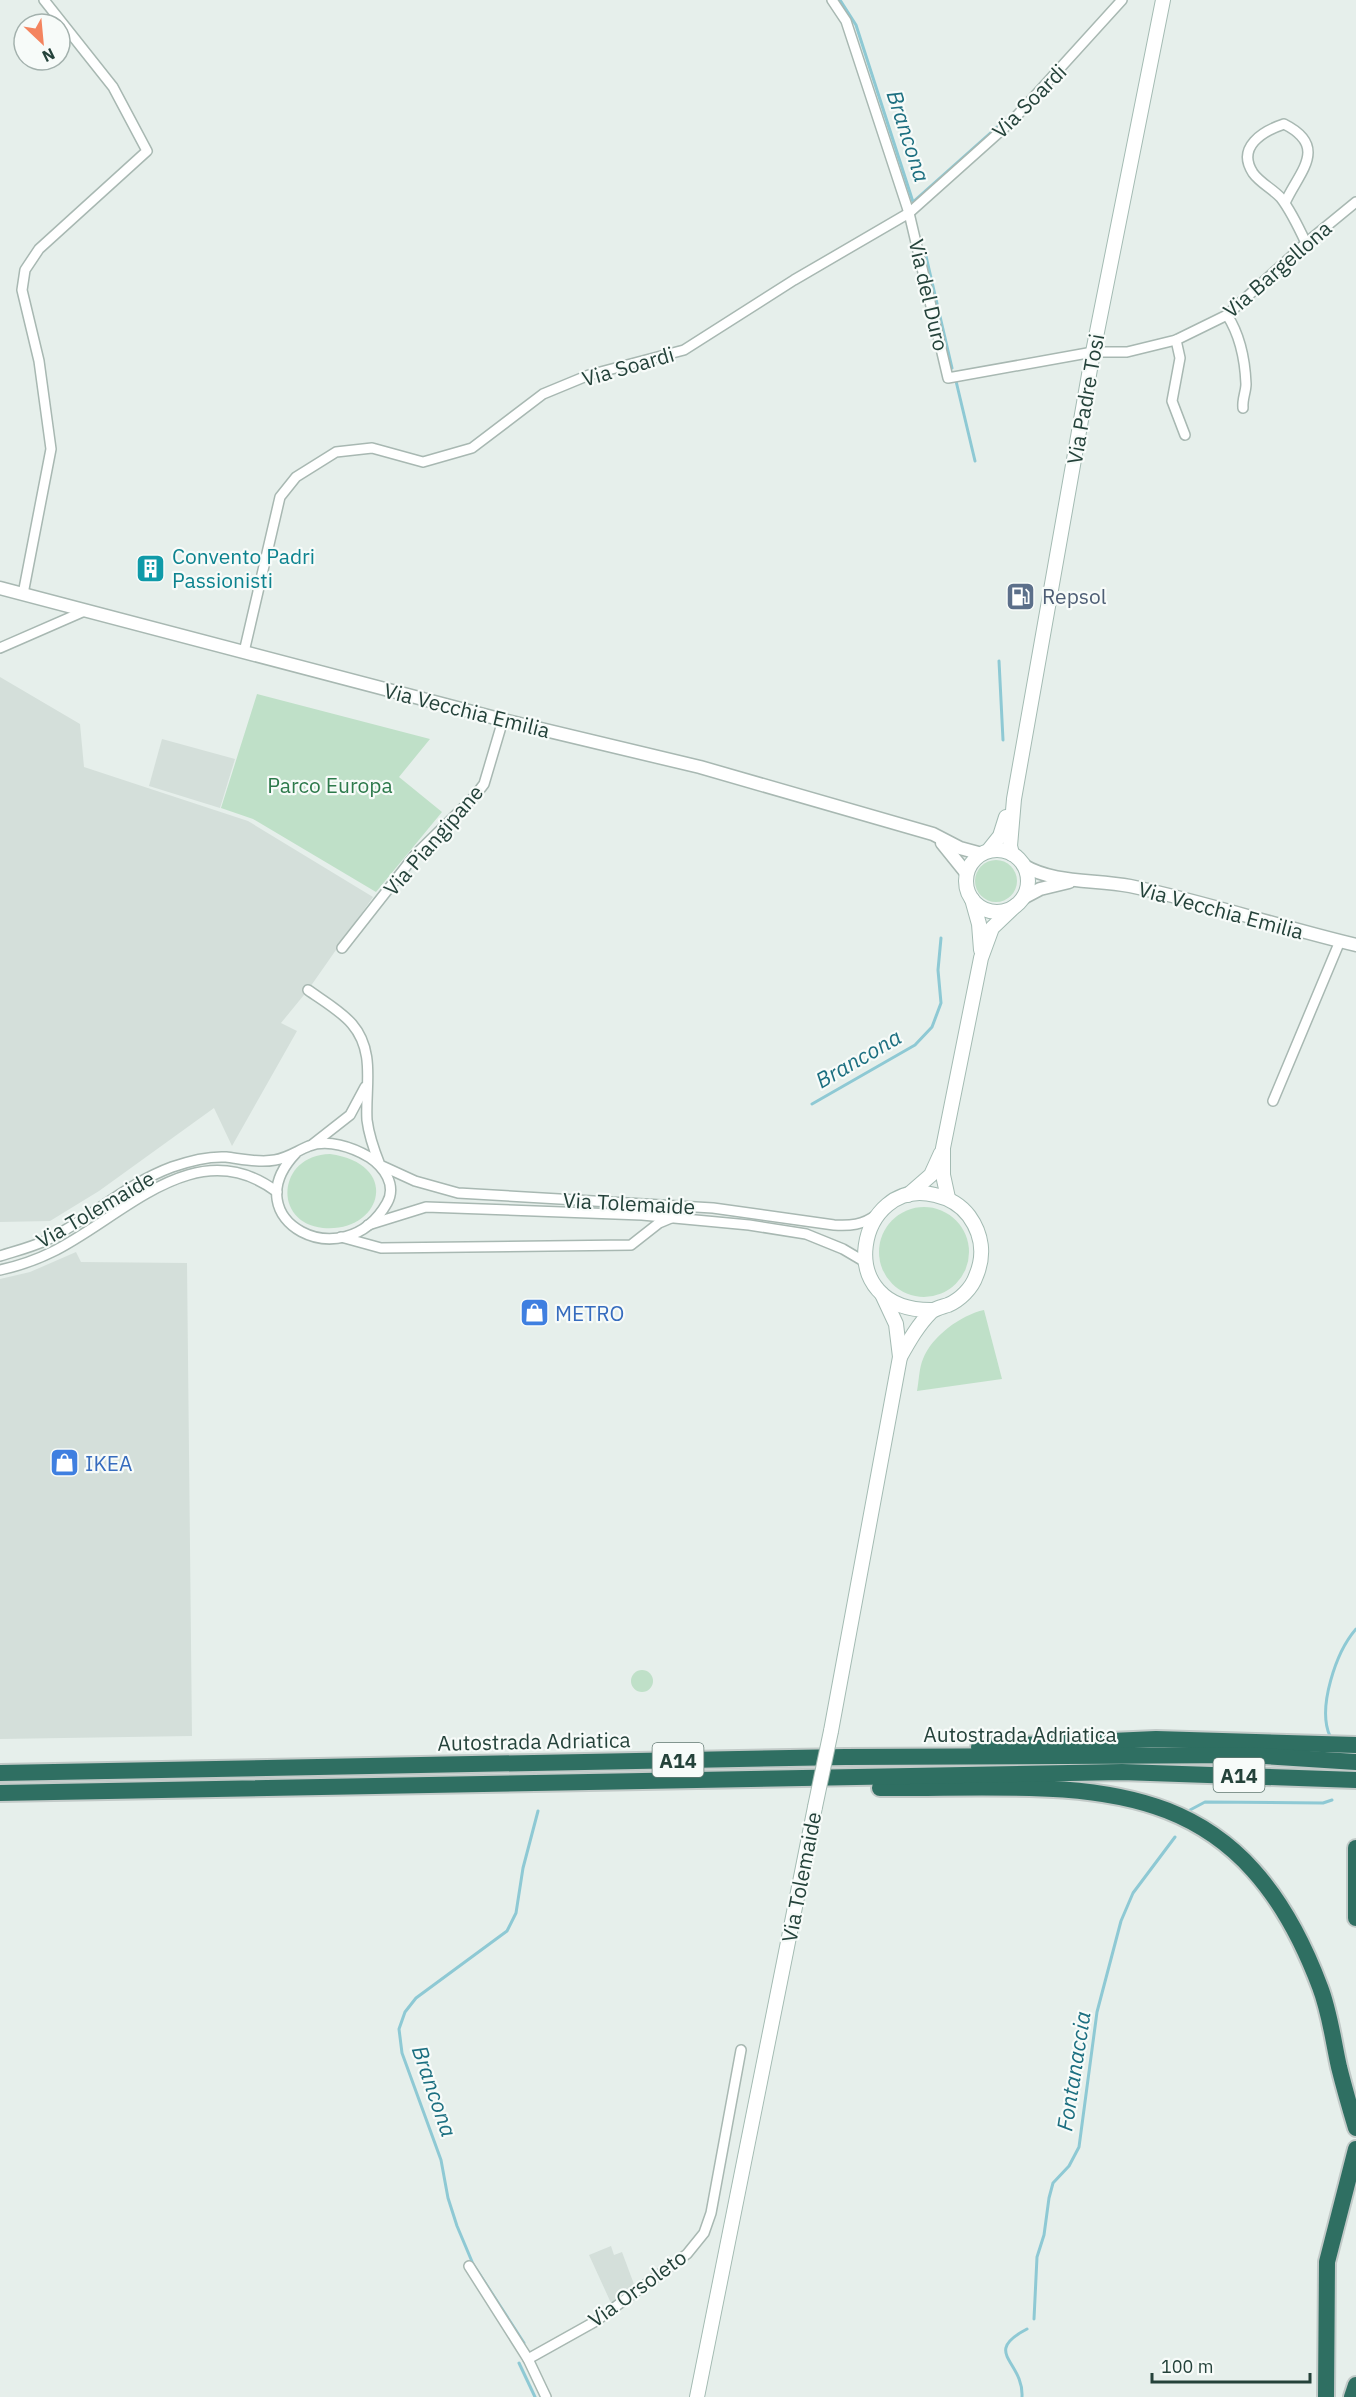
<svg xmlns="http://www.w3.org/2000/svg" width="1356" height="2397" font-family="'IBM Plex Sans',sans-serif">
<style>
.built{fill:#d4dfda}
.green{fill:#bfe0c8}
.lines{fill:none;stroke-linecap:round;stroke-linejoin:round}
.stream{stroke:#8ec9d4;stroke-width:3}
.minor-casing{stroke:#a8b8b2;stroke-width:12}
.tertiary-casing{stroke:#a8b8b2;stroke-width:15}
.secondary-casing{stroke:#a4bbb3;stroke-width:16}
.motorway-casing{stroke:#c2cac8;stroke-width:20}
.minor{stroke:#fff;stroke-width:9}
.tertiary{stroke:#fff;stroke-width:12}
.secondary{stroke:#fff;stroke-width:14}
.motorway{stroke:#2f6f62;stroke-width:16}
.secondary-bridge-casing{stroke:#a4bbb3;stroke-width:16;stroke-linecap:butt}
.secondary-bridge{stroke:#fff;stroke-width:14}
.labels{text-anchor:middle;dominant-baseline:central;stroke-width:4.5;stroke-linejoin:round;paint-order:stroke}
.shield{fill:#f7fbf9;stroke:#637a73;stroke-width:1.5}
.shield-label{font-size:20px;font-weight:bold;fill:#24423a}
.street-label{font-size:21px;fill:#24423a;stroke:#f7fbf9}
.culture-label{font-size:21px;fill:#0d838f;stroke:#f7fbf9;text-anchor:start}
.service-label{font-size:21px;fill:#4e5e75;stroke:#f7fbf9;text-anchor:start}
.park-label{font-size:21px;fill:#2d7a4b;stroke:#f7fbf9}
.shop-label{font-size:21px;fill:#366cbe;stroke:#f7fbf9;text-anchor:start}
.water-label{font-size:22px;font-style:italic;fill:#1c6f80;stroke:#f7fbf9}
</style>
<rect width="100%" height="100%" fill="#e6efeb"/>
<!-- built -->
<g class="built">
<path d="M0 677 80 724 84 767 248 821 373 897 308 990 281 1023 297 1031 232 1146 214 1108 99 1191 50 1221 0 1222Z"/>
<path d="M162 739 235 759 220 808 149 786Z"/>
<path d="M76 1252 81 1262 187 1263 192 1736 0 1739V1279L30 1272Z"/>
<path d="M611 2246 614 2255 622 2252 635 2287 611 2303 589 2255Z"/>
</g>
<!-- green -->
<g class="green">
<path d="M257 694 430 739 399 777 442 812 376 892 253 819 221 808Z"/>
<circle cx="996" cy="881" r="21"/>
<path d="M330 1154C402 1164 382 1233 323 1228 272 1223 277 1155 330 1154Z"/>
<circle cx="924" cy="1252" r="45"/>
<path d="M984 1310 1002 1379 917 1391C919 1381 919 1368 923 1359 932 1336 961 1315 984 1310Z"/>
<circle cx="642" cy="1681" r="11"/>
</g>
<g class="lines">
<!-- stream -->
<g class="stream">
<path d="M840 0 856 25 913 202 1005 120"/>
<path d="M925 252 952 368"/>
<path d="M956 381 975 461"/>
<path d="M999 661 1003 740"/>
<path d="M812 1104 915 1045 932 1027 941 1003 938 970 941 938"/>
<path d="M1330 1736C1317 1708 1336 1652 1356 1629"/>
<path d="M1190 1810 1205 1802 1323 1803 1332 1800"/>
<path d="M1034 2319 1037 2257 1044 2235 1049 2198 1053 2183 1069 2166 1079 2147 1097 2012 1121 1921 1133 1893 1175 1837"/>
<path d="M524 2343 473 2264 457 2226 448 2198 441 2160 402 2053 399 2029 405 2012 416 1998 507 1931 516 1913 523 1868 538 1811"/>
<path d="M519 2363 535 2397"/>
<path d="M1022 2397C1024 2361 981 2353 1027 2329"/>
</g>
<defs>
<g id="minor">
<path d="M832 0 846 21 909 213 948 378 1093 352H1127L1176 340 1227 315 1306 243 1356 202"/>
<path d="M1285 203C1298 173 1330 147 1284 124 1263 131 1236 147 1253 173 1260 183 1273 189 1281 198 1291 211 1299 228 1306 243"/>
<path d="M1227 315C1240 335 1245 360 1246 384 1246 392 1242 399 1243 408"/>
<path d="M1176 340 1180 358 1172 401 1185 435"/>
<path d="M23 594 51 449 39 361 22 290 25 270 39 249 147 151 113 87 44 0"/>
<path d="M0 648 87 610"/>
<path d="M244 652 280 497 296 477 336 452 372 448 423 462 472 448 543 394 589 375 684 350 794 280 909 213 1013 120 1122 0"/>
<path d="M342 948 415 855 474 797 484 784 503 720"/>
<path d="M308 990C322 1000 341 1011 352 1024 376 1052 365 1087 367 1120 369 1136 374 1150 380 1165L415 1181 458 1193 713 1208 834 1225C850 1226 863 1225 876 1215"/>
<path d="M1273 1101 1340 941"/>
<path d="M313 1144 350 1115 365 1087"/>
<path d="M368 1225 426 1207 642 1215 749 1225 806 1234 843 1249 865 1262"/>
<path d="M341 1237 381 1248 631 1245 659 1223 671 1218"/>
<path d="M0 1256C16 1251 32 1247 47 1240 91 1218 126 1184 172 1167 189 1161 208 1156 226 1157 242 1159 259 1163 275 1160 287 1158 297 1151 309 1146 328 1139 352 1147 369 1157 384 1167 397 1185 387 1203 344 1279 232 1220 296 1153"/>
<path d="M0 1270C18 1266 36 1260 52 1252 122 1218 196 1130 277 1192"/>
<path d="M469 2266 528 2359 546 2397"/>
<path d="M528 2359 596 2321 687 2254 704 2233 711 2213 741 2050"/>
</g>
<g id="tertiary">
<path d="M0 588 503 720 700 767 933 834 960 848 982 854"/>
<path d="M942 843 967 874"/>
<path d="M1023 865C1054 884 1095 879 1130 886 1206 902 1280 927 1356 945"/>
<path d="M1023 898 1040 889 1069 882"/>
</g>
<g id="secondary">
<circle cx="997" cy="881" r="31"/>
<path d="M988 851 1000 836 1006 817"/>
<path d="M1012 854 1010 846 1014 799 1093 352 1163 0"/>
<path d="M972 899 979 924 981 950"/>
<path d="M908 1195 931 1175 941 1153"/>
<path d="M948 1198 943 1175V1148L981 958 992 928 1015 906"/>
<path d="M900 1357C909 1341 918 1325 931 1312 936 1308 942 1307 948 1305 960 1300 972 1288 976 1276 985 1255 982 1234 969 1216 960 1204 948 1198 935 1195 858 1175 828 1312 933 1310"/>
<path d="M831 1731 900 1357 896 1324 882 1294"/>
<path d="M697 2397 815 1807"/>
</g>
<g id="motorway">
<path d="M979 1747 1156 1739 1356 1745"/>
<path d="M0 1773 845 1757 1248 1755 1356 1762"/>
<path d="M880 1788C1082 1789 1235 1760 1320 1987 1330 2013 1333 2040 1339 2067 1344 2087 1350 2108 1356 2128"/>
<path d="M0 1793 1122 1772 1356 1780"/>
<path d="M1356 1848V1918"/>
<path d="M1326 2397 1327 2262 1356 2149"/>
<path d="M1352 2397 1356 2385"/>
</g>
</defs>
<!-- minor casing -->
<use href="#minor" class="minor-casing"/>
<!-- tertiary casing -->
<use href="#tertiary" class="tertiary-casing"/>
<!-- secondary casing -->
<use href="#secondary" class="secondary-casing"/>
<!-- motorway casing -->
<use href="#motorway" class="motorway-casing"/>
<!-- minor -->
<use href="#minor" class="minor"/>
<!-- tertiary -->
<use href="#tertiary" class="tertiary"/>
<!-- secondary -->
<use href="#secondary" class="secondary"/>
<!-- motorway -->
<use href="#motorway" class="motorway"/>
<defs>
<path id="secondary-bridge" d="M815 1807 831 1731"/>
</defs>
<!-- secondary-bridge casing -->
<use href="#secondary-bridge" class="secondary-bridge-casing"/>
<!-- secondary-bridge -->
<use href="#secondary-bridge" class="secondary-bridge"/>
</g>
<!-- icons -->
<defs>
<symbol id="building-square" viewBox="-11 -11 22 22"><rect x="-9" y="-9" width="18" height="18" rx="4" fill="#0f9aa8" stroke="#f7fbf9"/><path d="M-4-6H4V6H1V3H-1V6H-4ZM-2.5-4.3h1.7v1.8h-1.7ZM.8-4.3h1.7v1.8H.8ZM-2.5-1h1.7V.8h-1.7ZM.8-1h1.7V.8H.8Z" fill="#fff"/></symbol>
<symbol id="fuel-square" viewBox="-11 -11 22 22"><rect x="-9" y="-9" width="18" height="18" rx="4" fill="#5c6f8a" stroke="#f7fbf9"/><path d="M-5.5-6h7V0h2V4h1.3V-2.5L3-4.5l.8-.8L6-3V5H2.5V1h-1V6h-7ZM-4.2-4.7v3.2H.2V-4.7Z" fill="#fff"/></symbol>
<symbol id="shop-square" viewBox="-11 -11 22 22"><rect x="-9" y="-9" width="18" height="18" rx="4" fill="#3f7fe0" stroke="#f7fbf9"/><path d="M-5-2.5h2.3a2.7 3.5 0 0 1 5.4 0H5L5.5 6h-11ZM-1.5-2.5h3a1.5 2.3 0 0 0-3 0Z" fill="#fff"/></symbol>
</defs>
<g fill-rule="evenodd">
<use href="#building-square" x="134" y="552" width="33" height="33"/>
<use href="#fuel-square" x="1004" y="580" width="33" height="33"/>
<use href="#shop-square" x="518" y="1296" width="33" height="33"/>
<use href="#shop-square" x="48" y="1446" width="33" height="33"/>
</g>
<g class="labels">
<!-- shield labels -->
<g class="shield">
<rect x="652.5" y="1743" width="51" height="34" rx="4.5"/>
<rect x="1213.5" y="1758" width="51" height="34" rx="4.5"/>
</g>
<g class="shield-label">
<text x="678" y="1760">A14</text>
<text x="1239" y="1775">A14</text>
</g>
<!-- street labels -->
<g class="street-label">
<text transform="translate(1029 101) rotate(-45)">Via Soardi</text>
<text transform="translate(1277 269) rotate(-41)">Via Bargellona</text>
<text transform="translate(929 295) rotate(77)">Via del Duro</text>
<text transform="translate(628 366) rotate(-16)">Via Soardi</text>
<text transform="translate(1085 399) rotate(-80)">Via Padre Tosi</text>
<text transform="translate(467 710) rotate(14)">Via Vecchia Emilia</text>
<text transform="translate(433 840) rotate(-49)">Via Piangipane</text>
<text transform="translate(1221 910) rotate(15)">Via Vecchia Emilia</text>
<text transform="translate(629 1203) rotate(3)">Via Tolemaide</text>
<text transform="translate(95 1209) rotate(-30)">Via Tolemaide</text>
<text x="1020" y="1734">Autostrada Adriatica</text>
<text transform="translate(534 1741) rotate(-1)">Autostrada Adriatica</text>
<text transform="translate(801 1877) rotate(-79)">Via Tolemaide</text>
<text transform="translate(637 2288) rotate(-36)">Via Orsoleto</text>
</g>
<!-- culture labels -->
<g class="culture-label">
<text x="172" y="556">Convento Padri<tspan x="172" dy="24">Passionisti</tspan></text>
</g>
<!-- service labels -->
<g class="service-label">
<text x="1042" y="596">Repsol</text>
</g>
<!-- park labels -->
<g class="park-label">
<text x="330" y="785">Parco Europa</text>
</g>
<!-- shop labels -->
<g class="shop-label">
<text x="555" y="1313">METRO</text>
<text x="85" y="1463">IKEA</text>
</g>
<!-- water labels -->
<g class="water-label">
<text transform="translate(909 136) rotate(72)">Brancona</text>
<text transform="translate(858 1058) rotate(-30)">Brancona</text>
<text transform="translate(1073 2071) rotate(-81)">Fontanaccia</text>
<text transform="translate(435 2091) rotate(71)">Brancona</text>
</g>
</g>
<!-- north arrow -->
<g transform="translate(42 42) rotate(154)"><circle r="28" fill="#f7fbf9" stroke="#a3b1ad" stroke-width="1.5"/>
<path d="M0-4.5L10 22L0 15L-10 22Z" fill="#f4845f"/>
<text y="-9" font-size="16" font-weight="bold" text-anchor="middle" fill="#24423a">N</text>
</g>
<!-- scale -->
<path d="M1152 2373v9h158v-9" fill="none" stroke="#24423a" stroke-width="3"/>
<text x="1161" y="2373" font-size="18" fill="#24423a" stroke="#f7fbf9" stroke-width="4.5" paint-order="stroke">100 m</text>
</svg>
